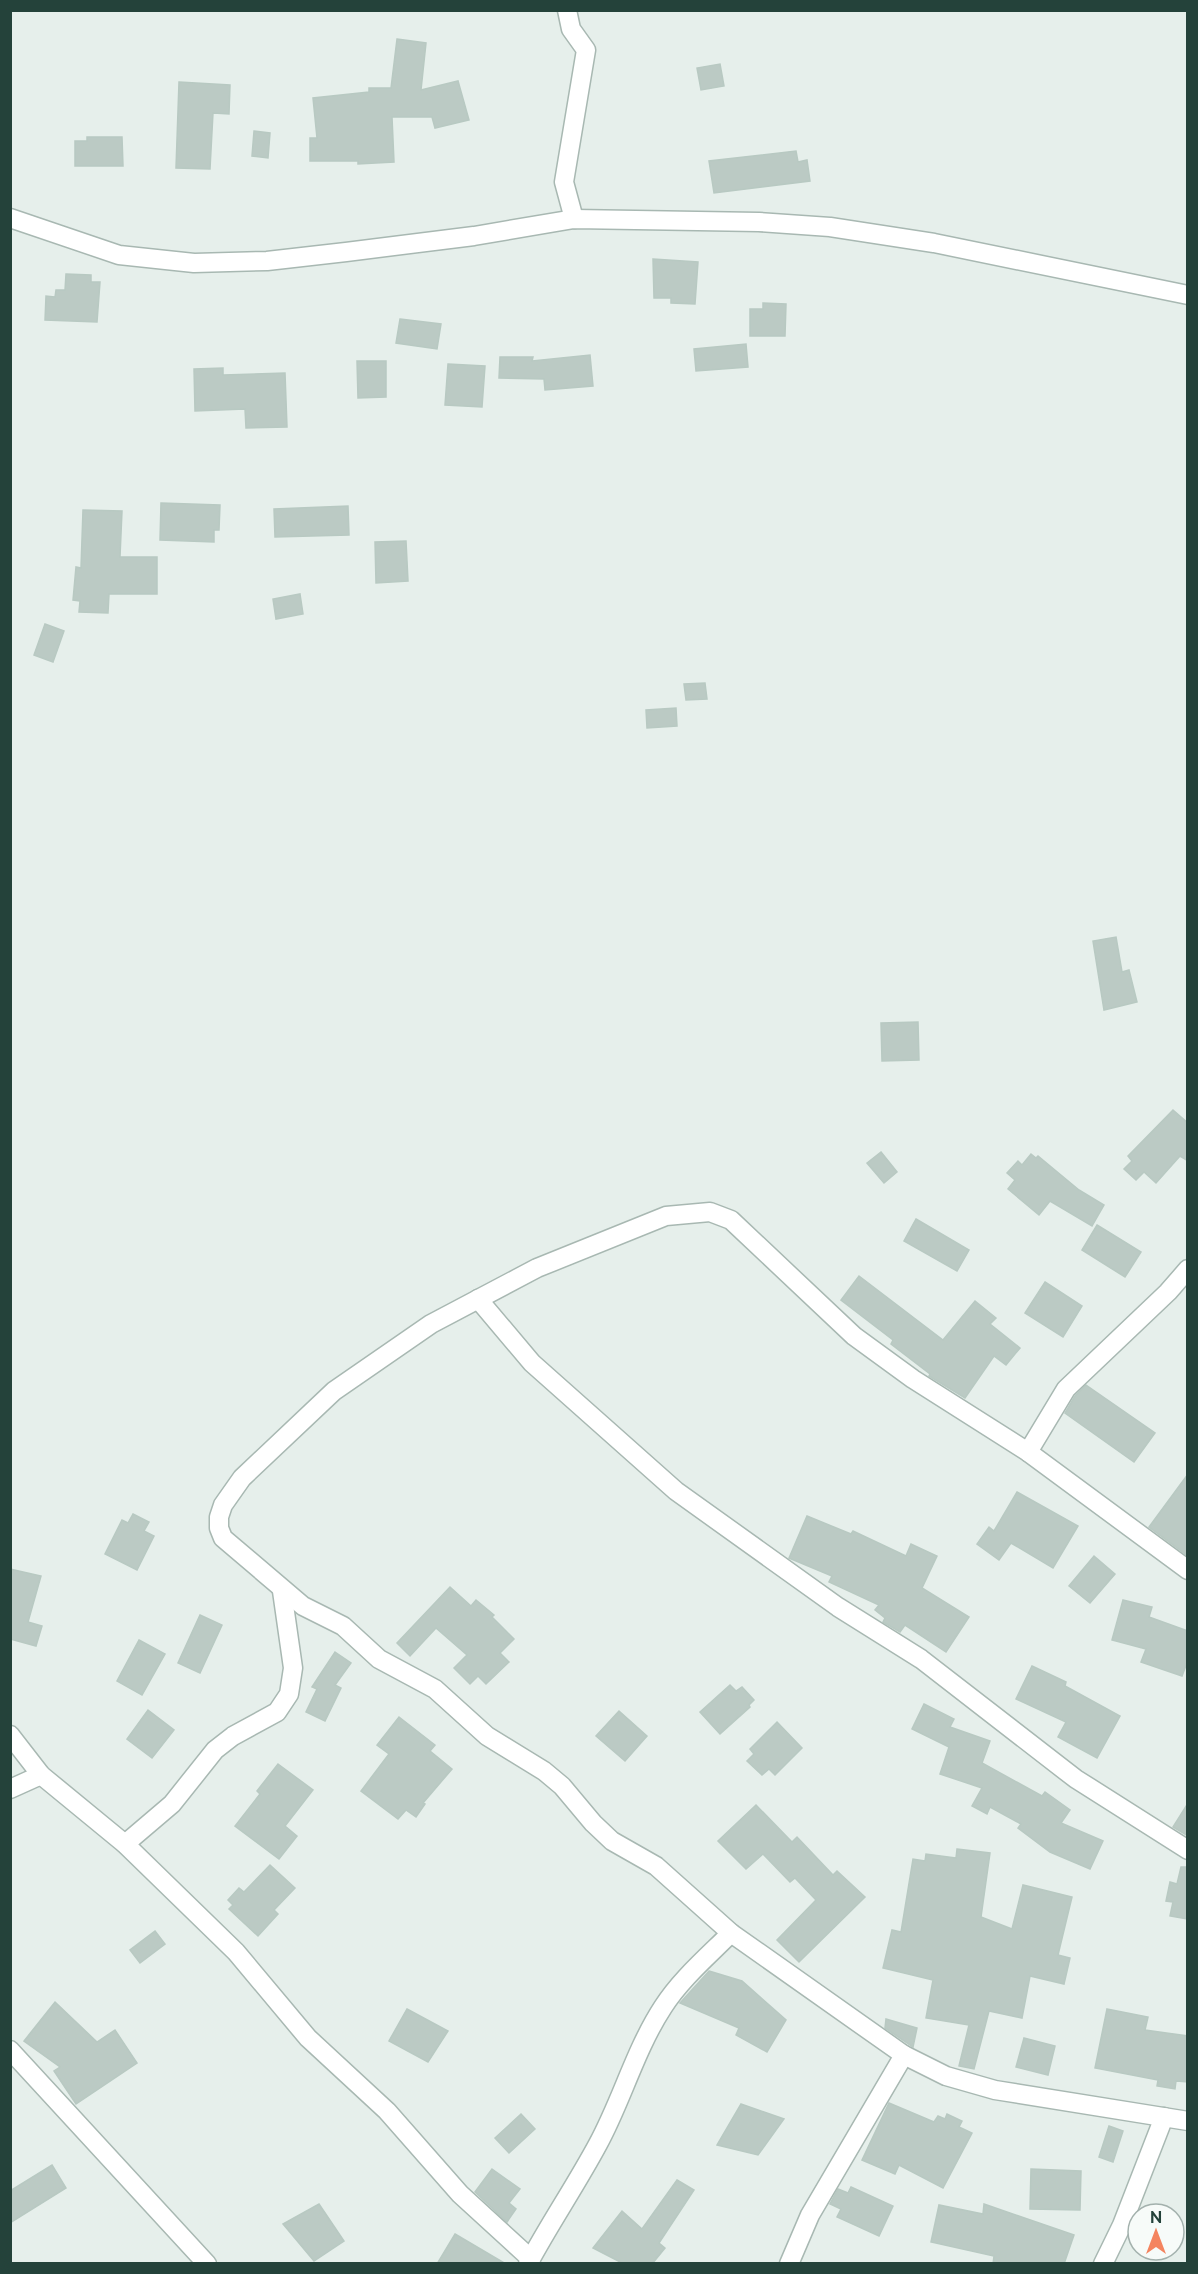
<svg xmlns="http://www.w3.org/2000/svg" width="1198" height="2274" font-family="Raleway,sans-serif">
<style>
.building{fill:#bbcac4;stroke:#b8c9c2;stroke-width:1.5}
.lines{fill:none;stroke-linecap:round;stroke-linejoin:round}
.minor-casing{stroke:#a8b8b2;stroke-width:21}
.minor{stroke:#fff;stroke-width:18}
</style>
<rect width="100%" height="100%" fill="#e6efeb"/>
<!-- building -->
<g class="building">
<path d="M397 39 426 43 421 90 458 81 469 120 435 128 432 117H392L394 162 358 164V161H310V138H317L313 98 369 92V88H391Z"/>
<path d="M720 64 724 86 701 90 697 68Z"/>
<path d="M179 82 230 85 229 114 213 113 210 169 176 168Z"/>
<path d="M254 131 270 133 268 158 252 156Z"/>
<path d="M87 137H122L123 166H75V141H87Z"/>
<path d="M796 151 798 162 807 160 810 181 714 193 709 161Z"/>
<path d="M653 259 698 262 695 304 671 303V298H654Z"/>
<path d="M66 274 91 275V282H100L97 322 45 320 46 296 55 297 56 290H65Z"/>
<path d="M763 303 786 304 785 336H750V309H763Z"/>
<path d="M400 319 441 324 437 349 396 343Z"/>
<path d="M746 344 748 367 696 371 694 349Z"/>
<path d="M590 355 593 386 545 390 544 379 499 378 500 357H533L532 361Z"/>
<path d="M357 361H386V397L358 398Z"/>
<path d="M448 364 485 366 482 407 445 405Z"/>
<path d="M223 368V375L285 373 287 427 246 428 245 409 195 411 194 369Z"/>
<path d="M161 503 220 505 219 530H214V542L160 540Z"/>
<path d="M348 506 349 535 275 537 274 509Z"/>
<path d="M83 510 122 511 120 557H157V594H109L108 613 79 612 80 601 73 600 76 567 81 568Z"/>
<path d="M406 541 408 581 376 583 375 542Z"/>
<path d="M300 594 303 614 276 619 273 599Z"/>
<path d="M45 624 64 631 53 662 34 655Z"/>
<path d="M705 683 707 699 686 700 684 684Z"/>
<path d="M676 708 677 726 647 728 646 710Z"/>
<path d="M1116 937 1122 972 1129 970 1137 1002 1104 1010 1093 941Z"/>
<path d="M918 1022 919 1060 882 1061 881 1023Z"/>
<path d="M1173 1110 1188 1123V1161L1180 1156 1156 1183 1144 1172 1136 1180 1124 1169 1132 1161 1128 1156Z"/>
<path d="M881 1152 897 1172 884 1183 867 1163Z"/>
<path d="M1031 1154 1036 1158 1038 1156 1079 1190 1104 1205 1092 1226 1050 1201 1039 1215 1008 1189 1015 1180 1007 1173 1018 1161 1022 1165Z"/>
<path d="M916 1219 969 1250 957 1271 904 1241Z"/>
<path d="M1097 1225 1141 1252 1125 1277 1082 1250Z"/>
<path d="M859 1276 943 1340 975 1301 996 1318 990 1324 1020 1348 1006 1365 994 1356 965 1398 929 1376 930 1374 891 1344 893 1340 841 1300Z"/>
<path d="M1045 1282 1082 1306 1063 1337 1025 1313Z"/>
<path d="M1086 1385 1155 1433 1134 1462 1065 1413 1075 1396Z"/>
<path d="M1188 1474V1556L1149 1527Z"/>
<path d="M1017 1492 1078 1526 1053 1568 1011 1543 999 1560 977 1544 989 1527 994 1531Z"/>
<path d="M133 1514 149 1522 144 1531 154 1536 137 1570 105 1554 122 1520 128 1523Z"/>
<path d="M807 1516 851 1534 853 1531 906 1556 911 1544 937 1556 922 1588 969 1617 946 1652 905 1625 900 1632 883 1622 885 1618 875 1610 879 1605 829 1582 832 1576 789 1558Z"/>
<path d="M1094 1556 1115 1574 1090 1603 1069 1586Z"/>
<path d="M10 1569 41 1576 28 1622 42 1626 36 1646 10 1639Z"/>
<path d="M450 1587 471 1606 476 1600 494 1615 492 1617 514 1639 500 1653 509 1662 486 1684 478 1676 470 1684 454 1668 467 1655 436 1628 410 1656 397 1643Z"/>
<path d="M1123 1600 1152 1607 1149 1617 1188 1631V1660L1182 1676 1141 1662 1146 1649 1112 1640Z"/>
<path d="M200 1615 222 1625 200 1673 178 1663Z"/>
<path d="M139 1640 165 1654 142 1695 117 1681Z"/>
<path d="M335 1652 351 1663 335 1685 341 1688 325 1721 306 1712 317 1689 312 1687Z"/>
<path d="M1032 1666 1066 1682 1065 1686 1120 1716 1097 1758 1058 1737 1066 1722 1016 1699Z"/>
<path d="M730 1685 736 1691 742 1687 754 1700 749 1705 750 1707 720 1734 700 1712Z"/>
<path d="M924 1704 954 1719 950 1727 990 1741 982 1763 1042 1796 1045 1792 1070 1810 1061 1823 1103 1841 1090 1869 1050 1852 1018 1828 1021 1824 990 1807 987 1814 972 1806 982 1788 940 1774 949 1747 912 1729Z"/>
<path d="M148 1710 174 1730 152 1758 127 1739Z"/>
<path d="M619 1711 647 1736 625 1761 596 1736Z"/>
<path d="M399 1717 435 1745 430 1751 452 1769 423 1803 425 1804 416 1817 406 1810 398 1819 361 1791 389 1754 377 1745Z"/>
<path d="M777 1722 802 1748 775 1775 769 1769 762 1775 747 1761 754 1754 750 1749Z"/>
<path d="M278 1764 313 1790 285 1826 297 1836 279 1859 235 1826 260 1794 257 1791Z"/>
<path d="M1188 1803V1836L1173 1827Z"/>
<path d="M756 1805 792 1842 797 1837 833 1875 837 1871 865 1897 799 1962 777 1940 816 1900 795 1878 790 1882 763 1854 746 1869 718 1841Z"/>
<path d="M957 1849 990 1853 981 1917 1012 1929 1023 1885 1072 1897 1058 1955 1070 1958 1064 1984 1030 1976 1022 2018 989 2011 974 2069 959 2066 969 2025 926 2018 933 1980 883 1968 892 1930 901 1932 913 1859 925 1861 926 1854 956 1858Z"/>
<path d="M270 1865 295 1888 274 1910 278 1914 258 1936 229 1909 233 1905 228 1900 239 1888 244 1892Z"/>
<path d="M1181 1867H1188V1919L1170 1916 1173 1902 1166 1901 1170 1882 1177 1884Z"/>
<path d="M155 1931 165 1944 140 1963 130 1950Z"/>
<path d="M709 1971 742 1981 786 2020 767 2052 736 2035 739 2028 680 2003Z"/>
<path d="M55 2002 97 2042 115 2030 137 2063 76 2104 54 2071 60 2067 24 2041Z"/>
<path d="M407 2009 448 2031 428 2062 389 2041Z"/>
<path d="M1107 2009 1148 2017 1145 2030 1188 2036V2082L1176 2081 1175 2089 1157 2086 1158 2080 1095 2068Z"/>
<path d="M886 2019 917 2028 913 2047 885 2028Z"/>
<path d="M1024 2038 1055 2046 1048 2075 1016 2067Z"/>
<path d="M889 2103 934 2122 938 2116 945 2119 947 2114 962 2121 959 2127 972 2133 943 2188 899 2165 895 2174 862 2160Z"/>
<path d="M741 2104 784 2119 758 2155 717 2145Z"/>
<path d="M521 2114 535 2129 509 2153 495 2138Z"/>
<path d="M1109 2126 1123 2131 1113 2162 1099 2157Z"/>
<path d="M52 2165 66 2188 10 2223V2191Z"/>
<path d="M492 2169 520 2189 509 2203 516 2209 507 2222 475 2192Z"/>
<path d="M1031 2169 1081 2171 1080 2210 1030 2209Z"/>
<path d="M677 2180 694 2190 659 2243 665 2248 652 2264H624L593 2248 622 2211 642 2229Z"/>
<path d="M851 2187 893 2206 879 2236 837 2217 841 2209 830 2204 838 2189 848 2193Z"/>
<path d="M319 2204 344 2241 314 2261 283 2224Z"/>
<path d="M984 2204 1074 2235 1064 2264H993L994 2256 931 2242 939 2205 983 2214Z"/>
<path d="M455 2234 506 2264H437Z"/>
</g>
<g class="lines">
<defs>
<g id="minor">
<path d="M567 10 571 29 586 50 564 182 574 219"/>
<path d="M10 218 119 255 194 263 267 261 346 252 474 236 574 219 759 222 830 227 934 243 1188 295"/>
<path d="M478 1299 532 1363 676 1491 838 1607 921 1659 1076 1779 1188 1850"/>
<path d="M1028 1452 1066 1389 1168 1292 1188 1269"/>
<path d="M1188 1570 1028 1452 913 1379 854 1336 731 1220 710 1212 666 1216 537 1268 431 1324 334 1391 242 1478 223 1505 219 1517V1528L223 1538 303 1606 343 1626 379 1659 435 1689 487 1736 544 1771 562 1786 593 1823 612 1841 656 1866 731 1933 904 2055 946 2076 995 2090 1188 2121"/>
<path d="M10 1735 41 1775 125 1844 236 1952 308 2038 387 2111 460 2194 531 2259"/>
<path d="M10 1789 41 1775"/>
<path d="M125 1844 172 1804 215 1750 233 1736 277 1712 289 1694 293 1668 282 1591"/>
<path d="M10 2050 207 2264"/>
<path d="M528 2264C550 2223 576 2185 598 2144 622 2100 635 2050 663 2007 681 1979 707 1957 731 1933"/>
<path d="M789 2264 810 2215 904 2055"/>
<path d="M1103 2264 1122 2225 1164 2117"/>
</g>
</defs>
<!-- minor casing -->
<use href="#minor" class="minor-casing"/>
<!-- minor -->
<use href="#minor" class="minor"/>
</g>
<!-- border -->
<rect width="1198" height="2274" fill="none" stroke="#24423a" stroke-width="24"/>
<!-- north arrow -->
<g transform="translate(1156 2232)"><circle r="28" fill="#f7fbf9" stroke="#a3b1ad" stroke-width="1.5"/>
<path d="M0-4.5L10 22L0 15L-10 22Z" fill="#f4845f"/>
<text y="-9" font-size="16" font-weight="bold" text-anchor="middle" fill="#24423a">N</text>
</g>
</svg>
